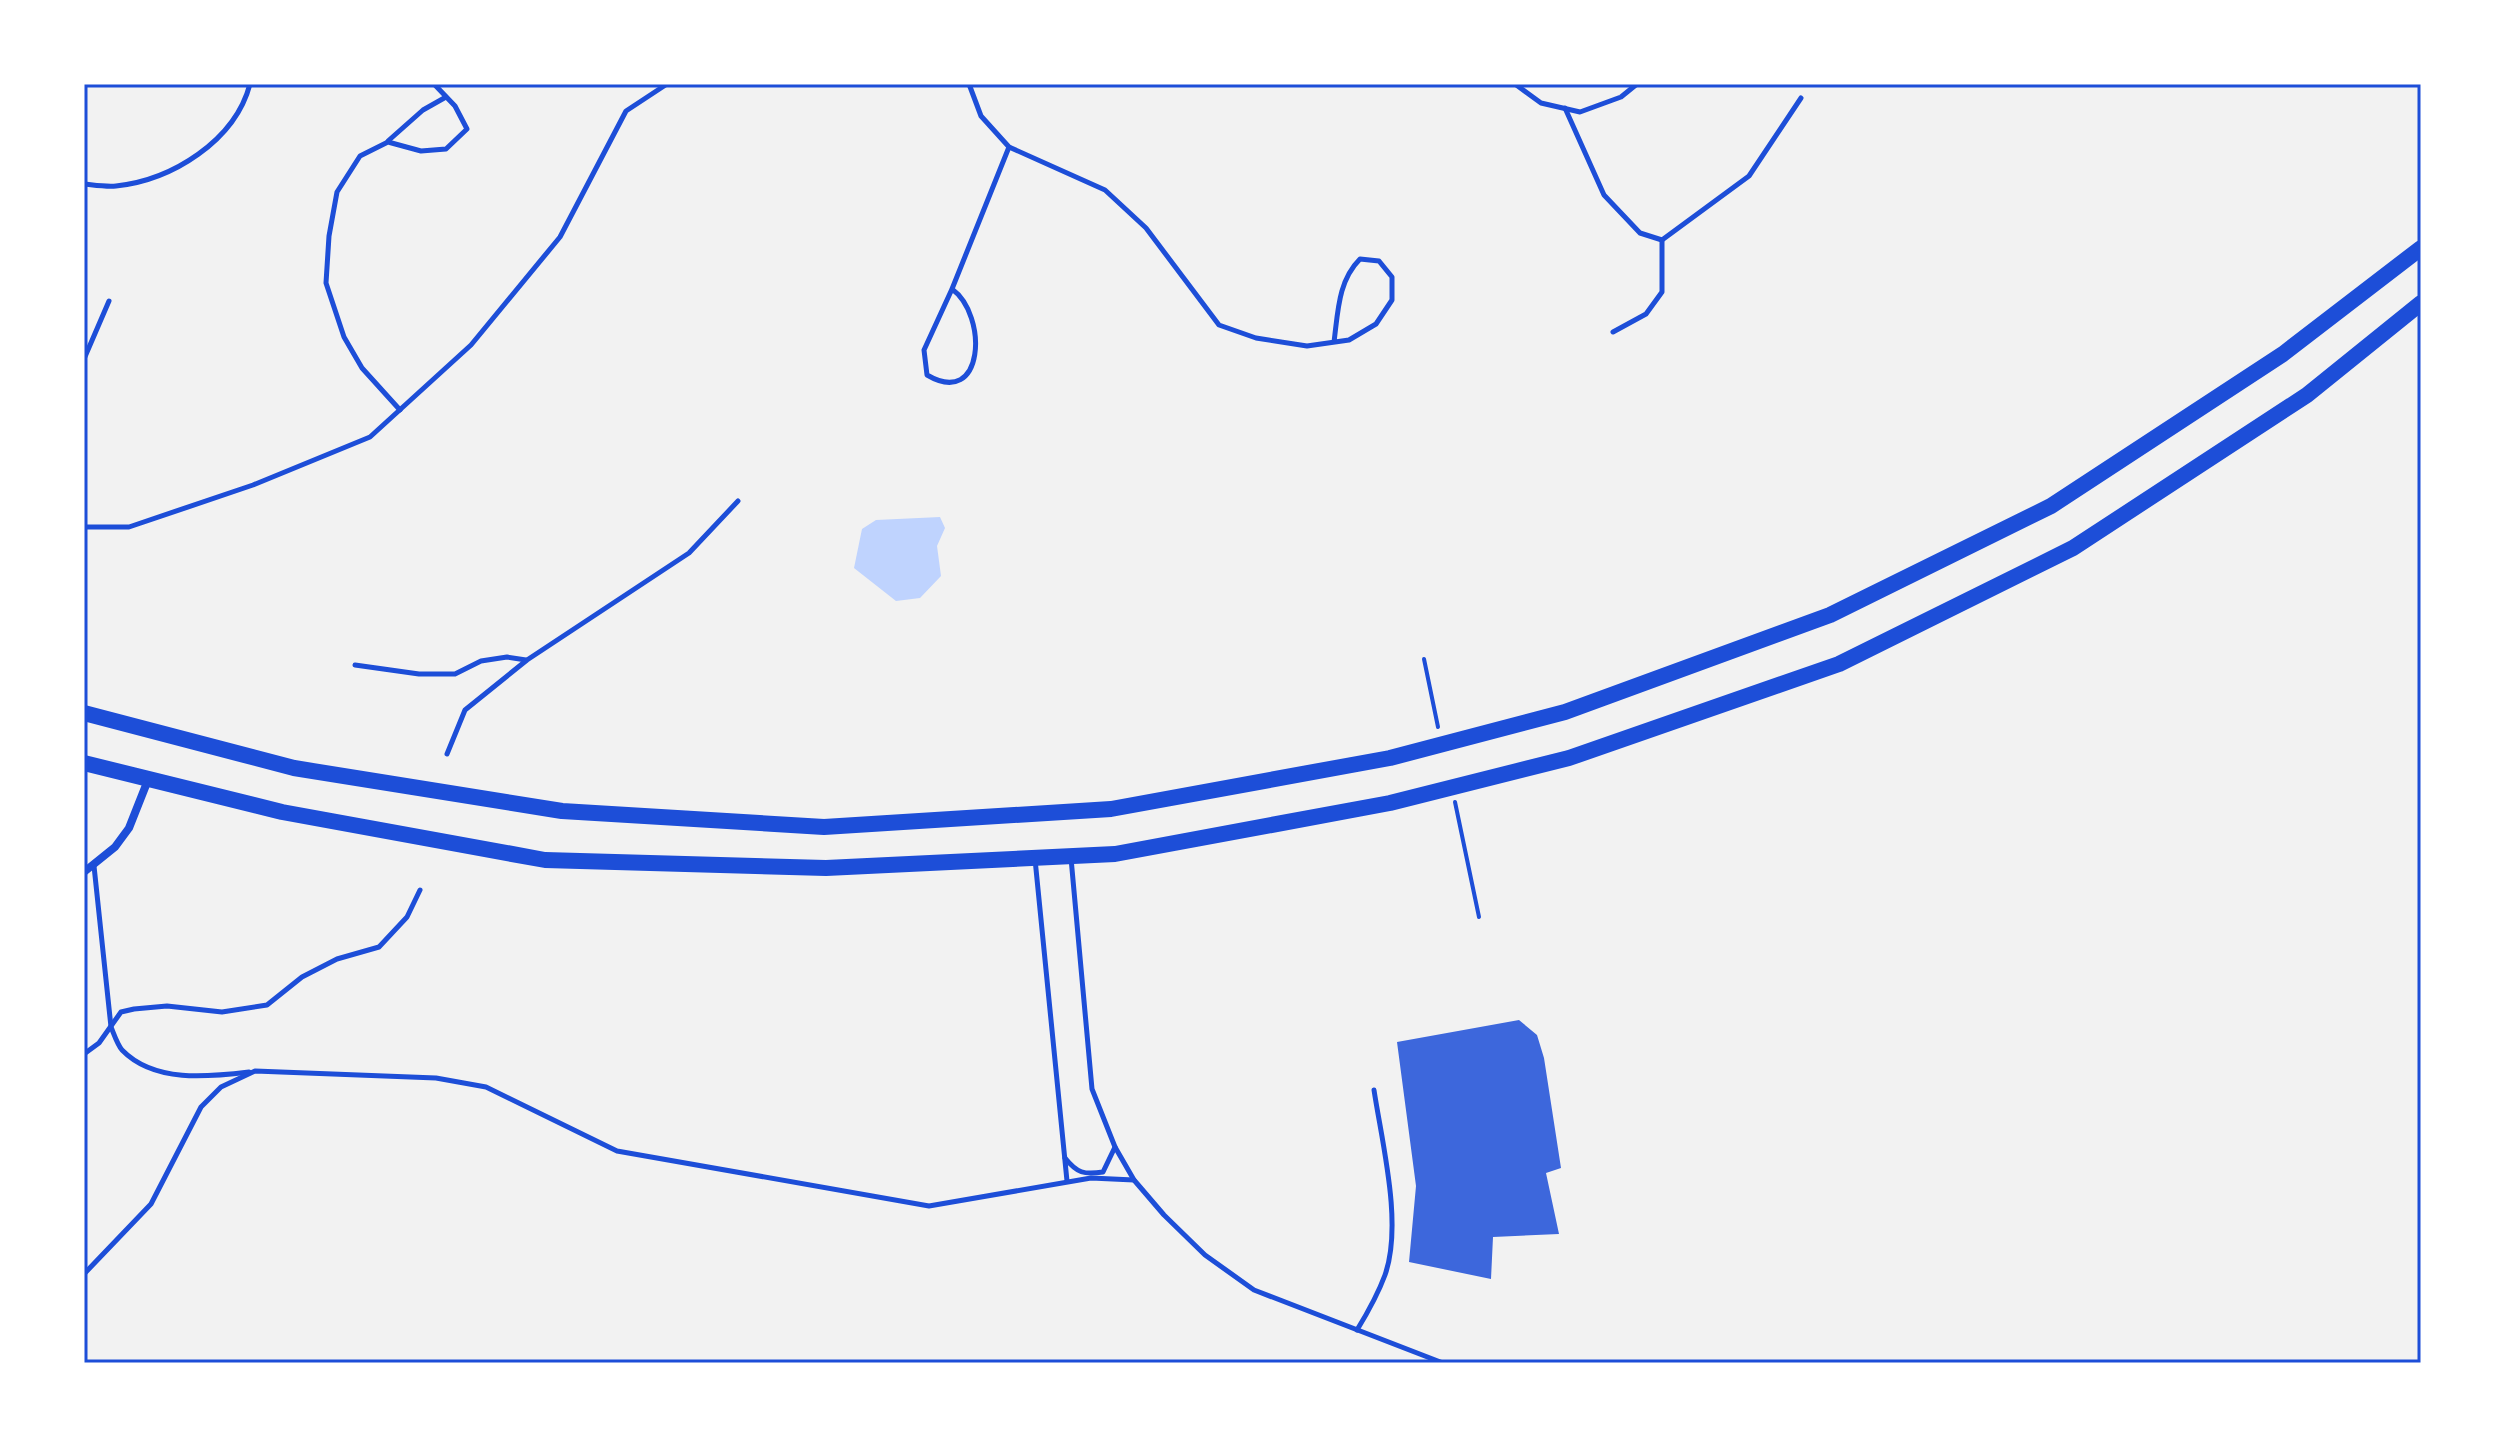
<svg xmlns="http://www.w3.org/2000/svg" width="2505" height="1447" font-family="'Libre Baskerville',serif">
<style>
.water{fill:#bfd3fe}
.building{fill:#3d67dc}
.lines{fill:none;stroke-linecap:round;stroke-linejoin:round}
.path{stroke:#1d4ed8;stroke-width:4}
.service{stroke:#1d4ed8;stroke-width:5}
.minor{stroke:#1d4ed8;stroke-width:8}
.trunk{stroke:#1d4ed8;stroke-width:16}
.neatline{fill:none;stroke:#1d4ed8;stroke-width:3}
</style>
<rect width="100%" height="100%" fill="#f2f2f2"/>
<!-- water -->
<path class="water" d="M940 517 945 528 937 546 941 576 920 598 896 601 854 568 862 529 876 520Z"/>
<!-- building -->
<path class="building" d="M1519 1020 1537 1035 1544 1058 1561 1168 1546 1173 1559 1234 1493 1237 1491 1279 1409 1262 1416 1186 1397 1042Z"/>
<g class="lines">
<!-- path -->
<g class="path">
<path d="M1424 659 1438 727"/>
<path d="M1455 802 1479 917"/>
</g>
<!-- service -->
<g class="service">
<path d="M969 84 981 116 1009 147 1105 190 1146 228 1219 325 1256 338 1307 346 1349 340 1376 324 1392 300V277L1379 261 1360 259C1338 281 1338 312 1334 342"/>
<path d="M1515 84 1541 103 1580 112 1621 97 1637 84"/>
<path d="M1565 108 1604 195 1640 233 1662 240 1749 176 1801 98"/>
<path d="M388 141 423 110 446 97"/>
<path d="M84 184C94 185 106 187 116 186 172 180 235 141 250 84"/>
<path d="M952 289C988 315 985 409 927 375L924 350 952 289 1009 147"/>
<path d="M1613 332 1646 314 1662 292V240"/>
<path d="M84 359 109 301"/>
<path d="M400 410 362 368 344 337 326 283 329 236 337 192 360 156 388 142 421 151 446 149 467 129 455 106 434 84"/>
<path d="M84 527H129L253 485 370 437 471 345 560 237 626 111 667 84"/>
<path d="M355 665 419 674H455L481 661 507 657 526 660"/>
<path d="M447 754 465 710 527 660 689 553 738 501"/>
<path d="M1035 859 1067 1181"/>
<path d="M94 866 111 1027C114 1034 117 1044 122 1050 154 1083 208 1077 249 1072"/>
<path d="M84 1054 99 1043 121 1012 134 1009 167 1006 222 1012 267 1005 302 977 337 959 379 947 407 917 420 890"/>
<path d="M1115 1147 1134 1180 1164 1215 1205 1255 1254 1290 1443 1363"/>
<path d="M1065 1158C1077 1173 1084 1175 1103 1172L1115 1147 1092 1089 1071 858"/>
<path d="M84 1274 151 1204 201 1107 221 1087 255 1071 436 1078 486 1087 617 1151 929 1206 1091 1178 1134 1180"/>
<path d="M1357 1330C1368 1312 1378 1294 1385 1275 1403 1224 1382 1143 1374 1090"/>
</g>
<!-- minor -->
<path class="minor" d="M84 872 115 847 129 828 148 780"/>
<!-- trunk -->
<g class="trunk">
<path d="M84 713 294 768 562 811 824 827 1111 809 1390 758 1565 712 1830 615 2051 506 2283 354 2421 248"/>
<path d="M84 763 282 812 545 860 826 868 1115 854 1390 803 1569 758 1839 664 2073 548 2307 395 2421 303"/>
</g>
</g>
<!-- border -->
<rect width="2505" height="1447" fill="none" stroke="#ffffff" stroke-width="172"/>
<rect x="86" y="86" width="2333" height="1275" class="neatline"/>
</svg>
